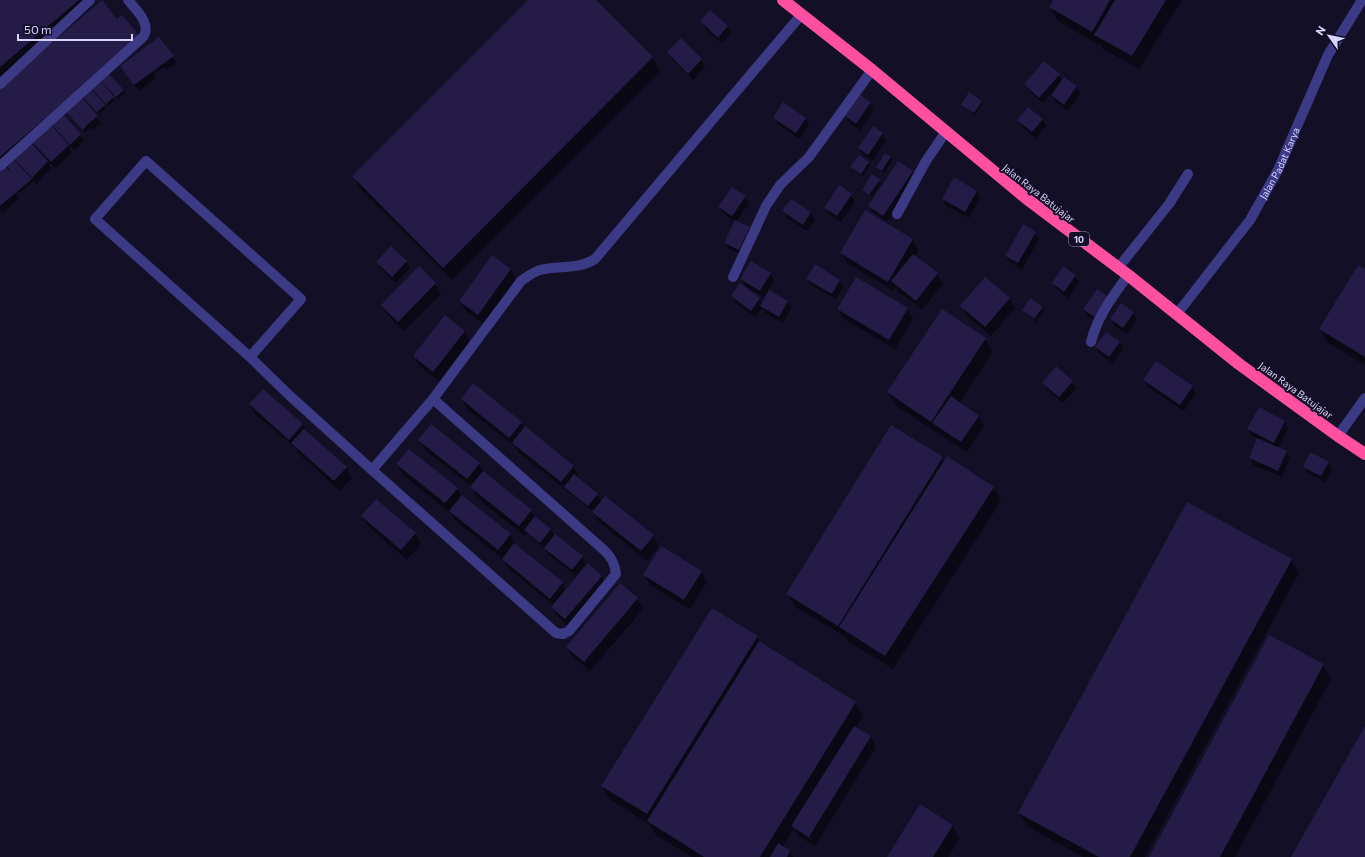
<svg xmlns="http://www.w3.org/2000/svg" width="1365" height="857" font-family="Commissioner,sans-serif">
<style>
.shadow{fill:#0007;fill-rule:evenodd}
.building{fill:#241b47}
.lines{fill:none;stroke-linecap:round;stroke-linejoin:round}
.street{stroke:#3d3a85;stroke-width:10}
.highway{stroke:#ff4fa3;stroke-width:12}
.labels{text-anchor:middle;dominant-baseline:central;stroke-width:4;stroke-linejoin:round;paint-order:stroke}
.shield{fill:#130f26;stroke:#9e99be;stroke-width:1}
.shield-label{font-size:9px;font-weight:bold;fill:#d9d4ff}
.street-label{font-size:10px;fill:#d9d4ff;stroke:#130f26}
</style>
<rect width="100%" height="100%" fill="#130f26"/>
<!-- shadow -->
<g class="shadow">
<path d="M0 0H90L0 77Z"/>
<path d="M529 0H595L653 58 660 71 452 280 361 190 353 176Z"/>
<path d="M1055 0H1182L1139 69 1103 49 1100 43 1099 45 1058 21 1050 7Z"/>
<path d="M710 11 728 27 731 33 722 44 705 28 701 22Z"/>
<path d="M681 39 702 60 705 67 693 80 672 59 668 52Z"/>
<path d="M173 56 176 63 166 70 164 67 155 73 152 71 156 78 139 91 125 72Z"/>
<path d="M108 74 125 93 118 99 101 80 99 82 115 100 108 106 92 87 89 90 106 108 99 114 84 97 80 98 101 123 93 130 90 127 85 132 66 110 4 163 0 159V89Z"/>
<path d="M1059 75 1062 81 1064 78 1077 87 1080 94 1068 111 1056 102 1051 94 1043 103 1029 91 1025 84Z"/>
<path d="M981 101 983 104 975 115 962 105Z"/>
<path d="M870 103 874 109 860 130 850 123 846 116Z"/>
<path d="M63 116 84 141 75 150 68 145 72 152 55 168 46 160 51 168 36 184 34 181 19 193 14 189 19 198 3 213 0 210 1 173 14 161 19 166 16 160 38 151 34 143 57 133 53 125Z"/>
<path d="M774 118H806L809 125 800 139 778 124Z"/>
<path d="M1042 119 1046 126 1036 138 1022 127 1019 120Z"/>
<path d="M882 134 886 141 872 161 863 155 859 148Z"/>
<path d="M890 157 892 160 884 173 877 167Z"/>
<path d="M868 162 870 165 863 177 852 168Z"/>
<path d="M912 172 916 179 887 221 873 212 869 206Z"/>
<path d="M879 181 881 184 872 196 864 190V192L863 190Z"/>
<path d="M977 191 980 198 969 218 946 206 943 199Z"/>
<path d="M851 195 855 201 841 222 829 214 825 208Z"/>
<path d="M745 197 749 203 736 222 749 228 753 234 743 256 729 249 725 243 735 222 723 213 719 207Z"/>
<path d="M791 200 811 213 815 220 807 231 787 218 784 211Z"/>
<path d="M1035 233 1039 239 1022 269 1010 262 1006 256Z"/>
<path d="M913 240 918 250 915 256 937 274 943 284 922 310 898 291 896 287 894 291 847 263 841 253Z"/>
<path d="M493 257 511 270 516 280 484 324 466 311 460 301Z"/>
<path d="M377 262H406L410 268 396 283 381 268Z"/>
<path d="M1365 271V365L1328 343 1320 329Z"/>
<path d="M770 273 774 280 764 297 745 286 742 279Z"/>
<path d="M1075 276 1079 282 1068 298 1057 289 1053 283Z"/>
<path d="M807 279 839 280 843 287 836 299 811 285Z"/>
<path d="M435 284 441 294 404 331 388 315 382 305Z"/>
<path d="M740 285 760 299 762 304 787 301 791 308 783 323 765 313 762 308 755 317 736 303 732 296Z"/>
<path d="M1009 298 1015 308 991 336 967 316 962 306Z"/>
<path d="M1110 300 1114 306 1101 325 1088 316 1084 309Z"/>
<path d="M1042 308 1044 311 1036 322 1023 310Z"/>
<path d="M838 309H907L913 319 895 349 844 319Z"/>
<path d="M1133 313 1137 319 1127 334 1115 326 1111 319Z"/>
<path d="M465 331 470 341 439 381 420 366 414 356Z"/>
<path d="M1106 333 1120 343 1123 349 1113 363 1100 354 1096 347Z"/>
<path d="M985 339 993 352 959 403 978 416 984 426 967 452 896 406 888 392Z"/>
<path d="M1144 380 1192 386 1196 393 1184 411 1148 387Z"/>
<path d="M1072 381 1076 388 1063 403 1047 389 1043 383Z"/>
<path d="M474 385 573 466 579 477 578 478 597 494 602 502 653 536 659 546 647 561 599 522 593 511 519 453 516 447 468 410 462 399Z"/>
<path d="M250 405 302 424 307 432 346 468 352 478 340 491 298 453 296 448 256 415Z"/>
<path d="M1259 409 1285 422 1288 429 1278 448 1286 452 1290 458 1282 477 1253 465 1250 458 1258 439 1252 436 1249 429Z"/>
<path d="M420 440 479 464 485 474 531 511 535 517 551 530 555 537 582 557 586 563 576 576 549 555 545 548V549L527 533 525 536 477 498 472 487 425 450Z"/>
<path d="M942 458 945 462 993 487 1001 501 893 669 848 641 846 637 795 607 788 594Z"/>
<path d="M1328 463 1332 469 1325 482 1307 473 1304 467Z"/>
<path d="M397 465 457 488 461 496 510 534 515 545 562 583 566 590 601 576 607 586 572 629 558 617 552 607 553 605 509 569 503 559 456 521 452 514 403 475Z"/>
<path d="M362 516 415 533 421 544 407 560 368 526Z"/>
<path d="M1291 560 1299 573 1145 857H1083L1027 826 1019 813Z"/>
<path d="M701 571 707 582 690 609 650 585 644 575Z"/>
<path d="M637 599 643 609 590 671 573 657 567 647Z"/>
<path d="M757 637 761 644 855 703 863 717 856 728 871 737 876 747 815 846 798 836 794 828 782 847 790 851 793 857H692L656 835 649 824 610 799 602 786ZM800 830 814 839 812 840 800 832Z"/>
<path d="M1323 665 1331 679 1235 857H1150Z"/>
<path d="M952 825 960 839 948 857H888Z"/>
</g>
<!-- building -->
<g class="building">
<path d="M0 0H79L0 67Z"/>
<path d="M102 0 117 19 122 15 140 37 0 157V87Z"/>
<path d="M528 0H596L653 57 443 268 352 176Z"/>
<path d="M1053 0H1110L1092 32 1049 7Z"/>
<path d="M1115 0H1166L1132 56 1094 35Z"/>
<path d="M710 10 728 26 718 38 700 21Z"/>
<path d="M159 37 174 56 134 85 120 66Z"/>
<path d="M681 38 702 59 688 74 667 52Z"/>
<path d="M1044 61 1060 74 1039 98 1024 84Z"/>
<path d="M108 73 124 90 116 97 100 80Z"/>
<path d="M1064 77 1077 86 1064 105 1051 95Z"/>
<path d="M100 81 114 97 106 104 92 89Z"/>
<path d="M91 89 105 105 97 112 83 97Z"/>
<path d="M969 92 982 101 974 113 961 105Z"/>
<path d="M860 95 871 102 856 124 845 116Z"/>
<path d="M81 97 98 116 88 124 71 106Z"/>
<path d="M783 102 806 118 796 133 773 118Z"/>
<path d="M71 106 88 124 83 130 65 111Z"/>
<path d="M1028 107 1043 119 1032 132 1017 120Z"/>
<path d="M63 114 81 134 70 145 52 125Z"/>
<path d="M51 125 69 145 51 162 32 142Z"/>
<path d="M873 126 883 133 868 155 858 148Z"/>
<path d="M31 143 48 161 32 178 14 159Z"/>
<path d="M885 153 891 156 882 171 876 167Z"/>
<path d="M859 155 869 162 861 174 850 167Z"/>
<path d="M14 160 32 179 0 206V172L6 167 12 173 7 166Z"/>
<path d="M898 161 913 171 883 216 868 206Z"/>
<path d="M872 174 880 180 869 195 862 190Z"/>
<path d="M954 177 977 191 965 212 942 199Z"/>
<path d="M839 185 852 194 837 216 824 208Z"/>
<path d="M732 187 746 196 732 216 718 207Z"/>
<path d="M791 199 811 212 803 225 782 211Z"/>
<path d="M865 210 913 239 888 282 840 253Z"/>
<path d="M735 220 750 227 739 250 724 243Z"/>
<path d="M1023 224 1036 232 1018 263 1005 256Z"/>
<path d="M391 246 407 261 392 277 376 262Z"/>
<path d="M913 254 938 273 916 301 891 281Z"/>
<path d="M492 255 511 269 478 315 459 301Z"/>
<path d="M751 261 771 273 760 291 740 279Z"/>
<path d="M815 264 840 280 832 294 806 279Z"/>
<path d="M1358 265 1365 269V357L1319 329Z"/>
<path d="M419 266 436 283 398 322 381 305Z"/>
<path d="M1063 266 1076 275 1064 292 1052 283Z"/>
<path d="M856 277 908 308 889 340 837 309Z"/>
<path d="M985 277 1010 298 985 327 960 306Z"/>
<path d="M740 283 760 298 751 311 731 296Z"/>
<path d="M1097 289 1111 299 1097 319 1083 309Z"/>
<path d="M769 290 788 301 779 317 760 306Z"/>
<path d="M1030 298 1043 307 1034 319 1022 310Z"/>
<path d="M1121 303 1134 312 1123 328 1110 319Z"/>
<path d="M942 309 986 338 931 422 887 392Z"/>
<path d="M445 315 465 331 433 372 413 356Z"/>
<path d="M1106 332 1120 342 1109 357 1095 347Z"/>
<path d="M1156 361 1193 386 1180 405 1143 380Z"/>
<path d="M1056 366 1073 381 1059 397 1042 383Z"/>
<path d="M473 383 522 422 509 438 461 399Z"/>
<path d="M263 389 303 424 289 440 249 404Z"/>
<path d="M951 396 979 416 961 442 932 423Z"/>
<path d="M1259 407 1285 421 1274 443 1247 429Z"/>
<path d="M431 424 480 463 467 479 418 440Z"/>
<path d="M891 425 943 457 838 626 786 594Z"/>
<path d="M525 426 574 466 561 482 512 443Z"/>
<path d="M304 429 347 467 334 481 291 443Z"/>
<path d="M1257 438 1287 451 1278 471 1249 458Z"/>
<path d="M409 449 458 488 445 503 396 464Z"/>
<path d="M1310 452 1329 462 1321 476 1303 467Z"/>
<path d="M947 456 994 487 885 656 839 627Z"/>
<path d="M483 471 532 510 519 526 470 487Z"/>
<path d="M574 474 598 494 588 506 564 487Z"/>
<path d="M462 495 511 534 498 550 449 511Z"/>
<path d="M605 496 654 535 641 551 592 512Z"/>
<path d="M376 499 416 533 401 550 361 516Z"/>
<path d="M1187 502 1292 559 1130 857H1099L1018 813Z"/>
<path d="M535 516 551 529 540 543 524 530Z"/>
<path d="M555 534 583 556 572 570 544 548Z"/>
<path d="M514 543 563 582 550 599 502 559Z"/>
<path d="M661 546 702 571 684 600 643 575Z"/>
<path d="M588 563 602 576 565 619 551 607Z"/>
<path d="M620 583 638 598 584 662 566 647Z"/>
<path d="M712 608 758 636 647 814 601 786Z"/>
<path d="M1269 635 1324 664 1220 857H1149Z"/>
<path d="M759 641 856 702 760 857H704L647 821Z"/>
<path d="M854 726 871 736 809 837 791 826Z"/>
<path d="M1365 726V857H1291Z"/>
<path d="M920 804 953 825 933 857H887Z"/>
<path d="M778 843 790 851 787 857H770Z"/>
</g>
<g class="lines">
<!-- street -->
<g class="street">
<path d="M0 84 90 0"/>
<path d="M0 166 143 37C152 24 136 10 128 0"/>
<path d="M897 214 926 161 945 133"/>
<path d="M1118 268 1169 204 1188 174"/>
<path d="M733 277 766 206 780 185 809 157 872 70"/>
<path id="s1" d="M1177 314 1250 220 1278 170 1328 55 1362 0"/>
<path d="M1091 342C1097 317 1113 296 1128 275"/>
<path d="M250 357 301 299 146 161 95 219 250 357 289 395 372 470 556 633 563 634 569 631 616 574C615 564 612 558 605 551L433 399"/>
<path d="M1338 436 1365 398"/>
<path d="M372 470 433 399 521 281C527 277 533 272 540 270 559 265 578 270 595 259L801 15"/>
</g>
<!-- highway -->
<path class="highway" d="M783 0 872 70 1027 199 1128 275 1239 364 1338 436 1365 454"/>
</g>
<g class="labels">
<!-- shield labels -->
<rect class="shield" x="1069" y="232" width="20" height="14" rx="3"/>
<g class="shield-label">
<text x="1079" y="239">10</text>
</g>
<!-- street labels -->
<g class="street-label">
<text stroke="none"><textPath href="#s1" startOffset="183">Jalan Padat Karya</textPath></text>
<text transform="translate(1039 193) rotate(38)">Jalan Raya Batujajar</text>
<text transform="translate(1296 390) rotate(36)">Jalan Raya Batujajar</text>
</g>
</g>
<!-- north arrow -->
<g transform="translate(1329 36) rotate(303)" stroke="#130f26" stroke-width="3" paint-order="stroke">
<path d="M0-3L7 15L0 10L-7 15Z" fill="#d9d4ff"/>
<text y="-6" font-size="11" font-weight="bold" text-anchor="middle" fill="#d9d4ff">N</text>
</g>
<!-- scale -->
<path d="M18 34v6h114v-6" fill="none" stroke="#d9d4ff" stroke-width="2"/>
<text x="24" y="34" font-size="12" fill="#d9d4ff" stroke="#130f26" stroke-width="3" paint-order="stroke">50 m</text>
</svg>
